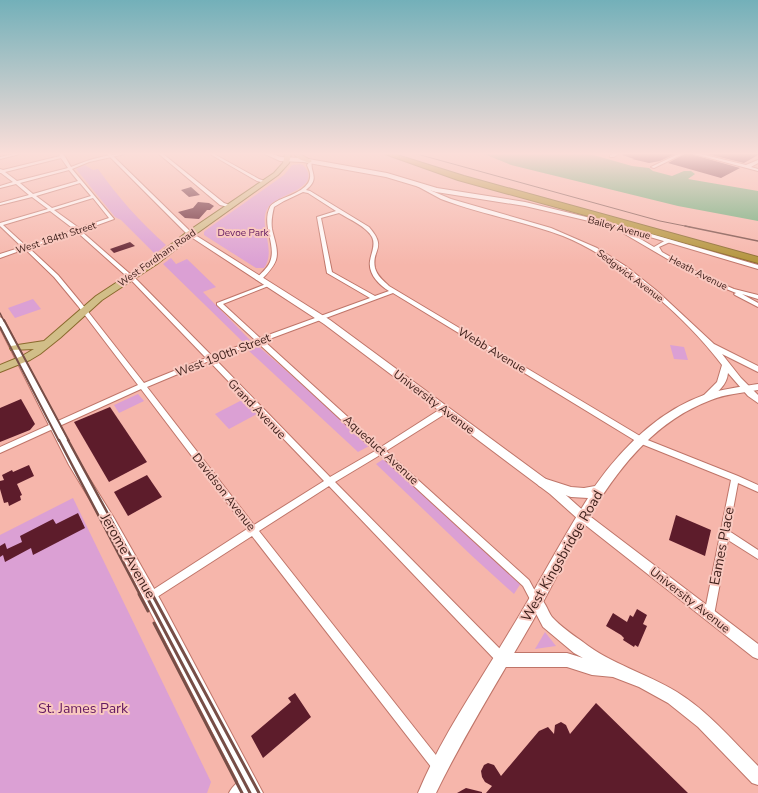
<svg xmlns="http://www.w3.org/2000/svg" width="758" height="793" font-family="'Nunito Sans',sans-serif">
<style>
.green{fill:#dba0d4}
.water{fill:#63a973}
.building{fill:#5d1c2b}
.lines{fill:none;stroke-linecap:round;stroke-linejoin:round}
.minor-casing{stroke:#bf7569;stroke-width:2}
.tertiary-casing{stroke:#bf7569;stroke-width:2}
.secondary-casing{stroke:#bf7569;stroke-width:2}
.primary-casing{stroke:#896a2d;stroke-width:2}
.motorway-casing{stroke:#896a2d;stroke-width:2}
.minor{fill:#fff;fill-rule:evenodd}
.tertiary{fill:#fff;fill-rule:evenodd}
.secondary{fill:#fff;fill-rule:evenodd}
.primary{fill:#d1be88;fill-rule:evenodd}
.motorway{fill:#b29338;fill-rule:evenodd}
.rail-far4{stroke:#774e47;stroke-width:1}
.rail-far3{stroke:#774e47;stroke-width:1.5}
.rail-far2{stroke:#774e47;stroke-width:2}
.rail-far1{stroke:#774e47;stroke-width:2.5}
.rail{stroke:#774e47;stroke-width:3}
.labels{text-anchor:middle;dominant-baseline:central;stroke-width:4;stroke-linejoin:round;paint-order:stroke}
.far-street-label{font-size:10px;fill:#3c1e19;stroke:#f9c8bf}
.far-park-label{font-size:10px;fill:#641a61;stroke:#f9c8bf}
.street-label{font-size:12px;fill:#3c1e19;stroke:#f9c8bf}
.near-street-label{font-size:14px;fill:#3c1e19;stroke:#f9c8bf}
.near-park-label{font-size:14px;fill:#641a61;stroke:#f9c8bf}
</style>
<rect width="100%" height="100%" fill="#f6b6ab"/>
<!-- green -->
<g class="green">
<path d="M300 164 303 165C324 187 280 194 270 205 255 222 278 249 264 268H256L204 235V232L206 230 284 175 292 165Z"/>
<path d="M85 165 93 170 98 169C118 197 140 222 166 245L155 254 121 220 115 217 76 169Z"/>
<path d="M171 258 176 264 187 259 216 287 203 292 251 341 244 343 163 264Z"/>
<path d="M33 299 41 309 15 318 8 308Z"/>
<path d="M670 345 684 347 688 360 674 359Z"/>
<path d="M258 346 371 445 358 452 248 350Z"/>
<path d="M138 394 144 401 119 413 114 405Z"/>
<path d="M242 400 257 414 229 429 215 414Z"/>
<path d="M385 458 521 583 514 594 472 556 376 464Z"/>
<path d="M73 498 211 782 207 793H0V535Z"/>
<path d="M545 632 556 646 535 649Z"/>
</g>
<!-- water -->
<path class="water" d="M484 154H590L632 166 649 168 653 171 672 176 684 171H691L695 174 688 179 758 191V221L678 206 511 165Z"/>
<!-- building -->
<g class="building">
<path d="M623 154H675L660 161 649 163 632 159H634L622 155Z"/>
<path d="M684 154H693L694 155 740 168 721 178 668 163Z"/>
<path d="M707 154H758V155L744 163Z"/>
<path d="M191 187 200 195 189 197 181 190Z"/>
<path d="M198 202 209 203 214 206 210 210H207L199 219 185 218 178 212 193 208Z"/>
<path d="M130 242 135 246 114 253 110 249Z"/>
<path d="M21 399 35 424 30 430 0 442V408Z"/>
<path d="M110 407 147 462 109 482 74 422Z"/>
<path d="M29 465 34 476 17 484 22 495 20 496 21 500 9 506 8 502 4 503 0 489V481L4 480 2 475 12 470 13 472Z"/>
<path d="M147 475 162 497 128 516 114 492Z"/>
<path d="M78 513 85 528 33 555 31 548 5 562 3 555 0 557V546L5 543 7 549 22 542 20 536 53 519 56 524Z"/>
<path d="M676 515 711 530 705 556 669 540Z"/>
<path d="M637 609 647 615 643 624 647 626 638 647 635 645 634 647 623 640 624 638 621 635 606 626 613 613 627 622 630 615 633 617Z"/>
<path d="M295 693 311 717 263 758 251 736 291 702 288 698Z"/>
<path d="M596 703 688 793H486L492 786 485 782 482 777 481 771 484 765 488 763 494 765 501 776 539 731 548 727 554 734 555 725 561 722 566 725 570 734Z"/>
<path d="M466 788 482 792V793H457Z"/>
</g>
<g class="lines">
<defs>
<g id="minor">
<path d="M14 154H20L0 159V157Z"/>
<path d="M59 154H63L64 155 71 167C88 160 106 154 125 154L89 162 72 169 114 219 81 231 137 280 212 356 255 340 217 305V303L266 284 268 283 271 285 223 304 260 338 370 298 327 273 317 217 336 211 308 193 303 192 284 201 274 207C272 215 271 222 272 229 274 239 279 250 276 260 273 268 267 274 261 280H257L256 279C261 273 267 269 270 262 277 245 261 225 270 207 271 204 276 202 279 200 290 195 312 189 310 174 310 171 308 168 307 165L310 161H312C309 172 321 178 306 190L310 191 369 227C388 249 371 249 375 268 377 276 384 281 389 286L645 439 738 476 758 485V492L738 483 729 531 758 550V559L728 540 714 615 713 618 709 620 705 618 704 615 731 480 639 443 393 293 264 341 381 447 442 408H448L449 410 448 412 386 451 529 580 541 602 539 605 536 607 533 605 523 586 380 455 335 482 506 655 507 659 506 663 502 664 498 663 329 486 259 531 443 764 445 768 443 772 439 774 435 772 252 536 154 599 151 601 148 599 146 596 148 593 247 529 141 389 0 453V447L138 385 78 306 54 277 25 249 0 258V254L22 247 0 226V223L48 209 32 197 0 205V203L29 195 16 184 0 188V186L13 182 1 173H0V169L3 170 60 156ZM61 158 68 168 17 181 5 172ZM69 170 78 181 33 194 20 183ZM80 183 91 196 52 208 36 196ZM93 198 109 218 79 228 54 210ZM50 211 75 230 26 246 3 225ZM339 213C349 219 367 227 372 237 376 245 371 253 370 261 368 274 379 285 389 291L375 296 332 272 321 218ZM77 232 133 282 206 358 144 383 82 304 58 275 29 248ZM258 343 375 451 330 477 215 359ZM209 361 324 481 254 525 147 387Z"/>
<path d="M159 154H163L224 203 232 206V208L220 205Z"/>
<path d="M210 154H214L259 179 267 182 265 183 257 181Z"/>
<path d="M678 154H683L654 168 651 167Z"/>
<path d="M623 227H627V231L654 247 666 240H670V242L659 247 662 252 704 276 734 289 758 295V299L742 294 758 303V307L735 295 734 294 736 293 700 278 623 233Z"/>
<path d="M248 776 252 778 254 782 252 786 245 793H229C232 786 241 779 248 776Z"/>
</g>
<g id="tertiary">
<path d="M107 154H111L192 233 330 320 558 488 587 514 758 644V659L753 657 579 520 550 494 324 324 188 235Z"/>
<path d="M613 154H618L614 157H610V155Z"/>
<path d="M694 154H701L746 165 758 160V163L751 167 758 169V171Z"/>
<path d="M417 184H421L432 191 451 199 551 228 597 248 627 267 657 291 714 344 758 366V372L722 354 741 378 758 395V403L748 396 728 373C727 385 718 391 710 399H704L702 397 717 382 722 365C686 317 618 258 563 236 523 221 480 214 441 199L417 186Z"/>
<path d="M536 596C545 599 547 610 552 617 560 626 573 635 583 642 611 664 646 673 677 692 708 711 733 741 758 766V785L752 783 698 727 668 703 639 687 613 677 592 675 567 667H503L498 665 496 660 498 655 503 653H567L583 658 574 653 543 627 530 602 532 598Z"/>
</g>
<g id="secondary">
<path d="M265 154H272L281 157 303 158 387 173 437 188 525 202 627 227 758 265V269L623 229 525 206 436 192 386 177 303 162 280 161Z"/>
<path d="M0 317 4 320 79 462 114 518 161 601 263 793H244L106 526 69 465 0 328Z"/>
<path d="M758 384V390C742 393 725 394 711 400 617 435 577 543 531 624 499 680 464 735 436 793H418C441 737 477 686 508 634 536 589 560 542 588 498L571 497 539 486 537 483 539 480 543 478 571 487 584 488 595 486C622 448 659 411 704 395 721 389 740 387 758 384Z"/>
</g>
<g id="primary">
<path d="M285 154H291L289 163 278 175 193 236 157 264 102 300 60 338 40 354 30 360 0 372V365L22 356 34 349 11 350 10 348 11 346 44 341 96 296 151 260 187 232 274 173 283 163Z"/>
<path d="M294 154H300L312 161 309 163 299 159Z"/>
</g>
<path id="motorway" d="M385 154H394L464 176 758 257V263L458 180Z"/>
</defs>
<!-- minor casing -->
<use href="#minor" class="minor-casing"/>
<!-- tertiary casing -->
<use href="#tertiary" class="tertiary-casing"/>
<!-- secondary casing -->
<use href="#secondary" class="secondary-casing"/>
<!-- primary casing -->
<use href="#primary" class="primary-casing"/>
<!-- motorway casing -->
<use href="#motorway" class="motorway-casing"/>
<!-- minor -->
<use href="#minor" class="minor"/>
<!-- tertiary -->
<use href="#tertiary" class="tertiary"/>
<!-- secondary -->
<use href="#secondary" class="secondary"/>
<!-- primary -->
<use href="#primary" class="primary"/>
<!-- motorway -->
<use href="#motorway" class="motorway"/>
<!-- rail-far4 -->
<path class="rail-far4" d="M417 154 660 221 690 227"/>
<!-- rail-far3 -->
<g class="rail-far3">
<path d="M685 226 758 241"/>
<path d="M0 313 4 321"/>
</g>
<!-- rail-far2 -->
<g class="rail-far2">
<path d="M4 320 69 441"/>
<path d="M0 327 59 441"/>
</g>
<!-- rail-far1 -->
<g class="rail-far1">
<path d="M59 440 140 595"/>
<path d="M68 440 152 595"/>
</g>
<!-- rail -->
<g class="rail">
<path d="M139 594 148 611"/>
<path d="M152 594 259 793"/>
<path d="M149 601 250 793"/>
<path d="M154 623 242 793"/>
</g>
</g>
<!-- sky -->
<linearGradient id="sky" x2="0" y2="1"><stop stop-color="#73b0b9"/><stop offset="0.58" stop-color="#fbded9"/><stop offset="1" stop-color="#fbded9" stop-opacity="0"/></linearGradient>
<rect width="758" height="265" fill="url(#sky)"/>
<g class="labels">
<!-- far-street labels -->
<g class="far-street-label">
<text transform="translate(619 228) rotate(15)">Bailey Avenue</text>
<text transform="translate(56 238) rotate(-18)">West 184th Street</text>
<text transform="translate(157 258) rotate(-35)">West Fordham Road</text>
<text transform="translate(698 273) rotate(27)">Heath Avenue</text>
<text transform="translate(630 276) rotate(37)">Sedgwick Avenue</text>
</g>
<!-- far-park labels -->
<g class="far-park-label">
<text x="243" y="233">Devoe Park</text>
</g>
<!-- street labels -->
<g class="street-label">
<text transform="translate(492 350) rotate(31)">Webb Avenue</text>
<text transform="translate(223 355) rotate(-21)">West 190th Street</text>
<text transform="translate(434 402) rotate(37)">University Avenue</text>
<text transform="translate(257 409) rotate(46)">Grand Avenue</text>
<text transform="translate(381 450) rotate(42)">Aqueduct Avenue</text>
<text transform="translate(224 492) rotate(52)">Davidson Avenue</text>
<text transform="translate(690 600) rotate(38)">University Avenue</text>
</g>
<!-- near-street labels -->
<g class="near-street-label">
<text transform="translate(722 546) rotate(-79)">Eames Place</text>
<text transform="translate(128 556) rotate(60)">Jerome Avenue</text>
<text transform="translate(562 556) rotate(-60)">West Kingsbridge Road</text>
</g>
<!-- near-park labels -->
<g class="near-park-label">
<text x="83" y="708">St. James Park</text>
</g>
</g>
</svg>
